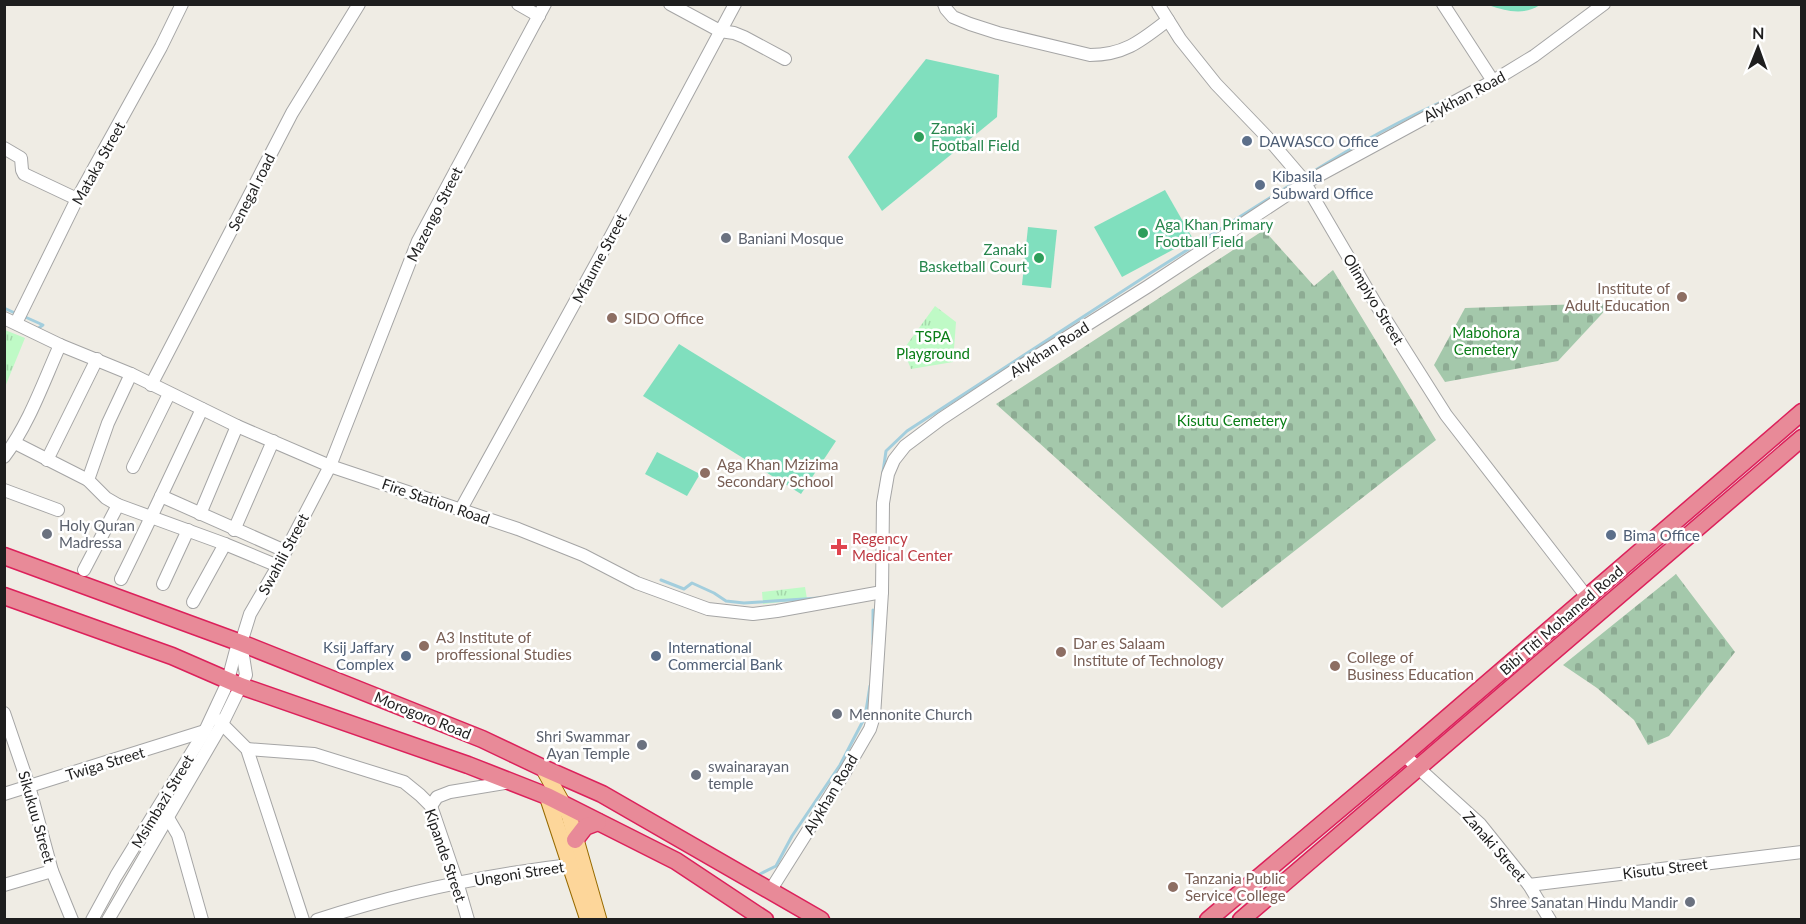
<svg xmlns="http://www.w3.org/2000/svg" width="1806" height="924" font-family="Lato,sans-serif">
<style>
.cemetery{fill:url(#cemetery-stones)}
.park{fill:url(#park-tufts)}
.pitch{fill:#80dfbe}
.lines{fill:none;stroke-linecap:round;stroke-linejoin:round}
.stream{stroke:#a3cedd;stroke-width:3}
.minor-casing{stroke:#a5a5a5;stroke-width:14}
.major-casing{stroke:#976a00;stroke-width:17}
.highway-casing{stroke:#dc215b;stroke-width:19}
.minor{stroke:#fff;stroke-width:12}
.major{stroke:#fdd69a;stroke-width:15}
.highway{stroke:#e88a98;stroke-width:16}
.leisure-dot{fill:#2e9e5b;stroke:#fff;stroke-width:2}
.service-dot{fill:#5c6f8a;stroke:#fff;stroke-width:2}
.worship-dot{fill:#6b7280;stroke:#fff;stroke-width:2}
.education-dot{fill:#8d6e63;stroke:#fff;stroke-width:2}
.health-dot{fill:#e0444e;stroke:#fff;stroke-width:2}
.labels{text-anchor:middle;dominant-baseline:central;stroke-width:5;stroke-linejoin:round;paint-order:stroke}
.street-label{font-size:15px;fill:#1e1e1e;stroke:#fff}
.leisure-label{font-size:15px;fill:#27864d;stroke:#fff;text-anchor:start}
.service-label{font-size:15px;fill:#4e5e75;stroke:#fff;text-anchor:start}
.worship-label{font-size:15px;fill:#5b616d;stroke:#fff;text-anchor:start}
.education-label{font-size:15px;fill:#785e54;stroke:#fff;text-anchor:start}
.park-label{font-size:15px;fill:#0a7e17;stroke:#fff}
.health-label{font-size:15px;fill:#be3a42;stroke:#fff;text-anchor:start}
</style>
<defs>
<pattern id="cemetery-stones" width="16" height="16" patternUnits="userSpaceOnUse" patternTransform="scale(1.5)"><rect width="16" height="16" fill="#a4c8ab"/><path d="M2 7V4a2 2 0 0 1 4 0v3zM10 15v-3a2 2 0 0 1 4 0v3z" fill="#8dab93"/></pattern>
<pattern id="park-tufts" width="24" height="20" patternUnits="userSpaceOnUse" patternTransform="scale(1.5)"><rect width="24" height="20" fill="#bffac6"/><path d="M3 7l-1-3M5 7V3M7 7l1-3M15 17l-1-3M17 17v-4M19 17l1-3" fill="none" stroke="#a4d6aa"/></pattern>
</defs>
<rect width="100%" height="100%" fill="#efece4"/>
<!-- cemetery -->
<g class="cemetery">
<path d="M1264 230 1314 286 1333 270 1436 440 1222 608 996 404Z"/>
<path d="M1612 303 1558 361 1445 382 1434 365 1465 308Z"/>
<path d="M1676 574 1735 652 1669 736 1648 745 1634 720 1597 688 1563 665Z"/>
</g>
<!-- park -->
<g class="park">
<path d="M935 306 956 322 953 362 911 369 903 350Z"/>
<path d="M5 330 25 338 5 387Z"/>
<path d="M805 587 807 599 763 604 762 592Z"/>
</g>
<!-- pitch -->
<g class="pitch">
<path d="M1488 5H1540C1523 16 1506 11 1488 5Z"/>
<path d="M926 59 999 75 997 117 882 211 848 157Z"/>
<path d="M1165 190 1193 239 1122 277 1094 227Z"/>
<path d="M1028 227 1057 230 1051 288 1022 285Z"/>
<path d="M679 344 836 441 801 494 643 396Z"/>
<path d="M657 452 700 474 687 496 645 474Z"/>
</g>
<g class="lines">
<!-- stream -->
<g class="stream">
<path d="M1306 176C1352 147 1400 120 1450 98"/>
<path d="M4 308 17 314"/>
<path d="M23 316 43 325 37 329"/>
<path d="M882 479 886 451 907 431 1149 274 1300 179"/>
<path d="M661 580 684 589 692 583 714 593 726 601 744 603 819 598"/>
<path d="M873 644V610"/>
<path d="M760 874 776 866 792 836 840 765 865 717 870 686"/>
</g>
<defs>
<g id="minor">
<path d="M518 4 539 16"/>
<path d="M670 4 720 31 734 33 744 37 785 59"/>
<path d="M944 4 946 9 953 17 970 24 998 33 1090 55C1125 55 1142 40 1168 20"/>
<path d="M1158 4 1180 39 1216 84 1266 136 1302 178 1377 306 1446 415 1587 597"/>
<path d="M1443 4 1493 81"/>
<path d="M4 148 21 158 22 170 24 174 77 199"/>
<path d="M4 318 60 345 131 374 237 426 330 466 518 529 583 555 637 583 708 609 753 614 777 611 882 592"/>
<path d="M16 323 77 199 161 47 182 4"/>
<path d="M151 385 292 113 359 4"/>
<path d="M15 443 88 480 106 498 118 505 225 544 278 566"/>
<path d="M4 457C29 424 43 383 60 345"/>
<path d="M47 460 97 359"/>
<path d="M133 467 169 394"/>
<path d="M88 480 108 423 131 374"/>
<path d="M4 490 58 510"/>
<path d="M161 496 285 551"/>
<path d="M461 509 596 264 735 4"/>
<path d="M200 514 237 426"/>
<path d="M234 530 273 441"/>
<path d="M84 570 118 505"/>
<path d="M121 579C149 523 175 466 202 409"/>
<path d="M163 584 188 530"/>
<path d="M193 602 225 544"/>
<path d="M4 713 29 786 52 871 72 920"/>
<path d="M218 720 247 749 303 920"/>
<path d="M247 749 314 754 404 782 420 795 431 806 457 882 468 920"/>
<path d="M1404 755 1480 824 1529 885 1550 920"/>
<path d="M4 794 205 731"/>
<path d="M431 806 437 797 450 792 511 782"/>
<path d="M164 811 178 835 202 920"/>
<path d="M4 885 52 871"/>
<path d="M1529 885 1802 852"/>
<path d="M770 891 845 772 870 729 874 716 882 592 883 503 888 474 894 460 905 446 941 419 1015 370 1147 287 1305 183 1493 81 1534 56 1604 4"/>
<path d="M92 920 116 876 205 731 227 684 236 650 241 643 250 614 278 566 330 466 418 241 545 4"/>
<path d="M108 920 222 724 246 675 241 643"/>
<path d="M317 920C402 892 490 874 578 864"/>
</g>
<g id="major">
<path d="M543 768 569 815 599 920"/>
<path d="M547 796 588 920"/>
</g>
<g id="highway">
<path d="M4 556 241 643 482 739 543 768 602 794 821 920"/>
<path d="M4 596 172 656 241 686 468 765 547 796 676 861 765 920"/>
<path d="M575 840 585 827 598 822"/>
<path d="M1208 920 1404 755 1802 412"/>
<path d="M1241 920 1802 438"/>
</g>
</defs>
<!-- minor casing -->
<use href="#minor" class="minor-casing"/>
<!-- major casing -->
<use href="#major" class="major-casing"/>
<!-- highway casing -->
<use href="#highway" class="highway-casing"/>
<!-- minor -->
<use href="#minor" class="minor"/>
<!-- major -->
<use href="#major" class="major"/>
<!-- highway -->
<use href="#highway" class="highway"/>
</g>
<!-- markers -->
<g class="leisure-dot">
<circle cx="919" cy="137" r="6"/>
<circle cx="1143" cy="233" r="6"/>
<circle cx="1039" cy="258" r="6"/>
</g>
<g class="service-dot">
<circle cx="1247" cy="141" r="6"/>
<circle cx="1260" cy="185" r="6"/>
<circle cx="1611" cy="535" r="6"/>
<circle cx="406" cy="656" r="6"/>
<circle cx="656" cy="656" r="6"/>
</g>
<g class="worship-dot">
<circle cx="726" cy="238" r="6"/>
<circle cx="47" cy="534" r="6"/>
<circle cx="837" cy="714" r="6"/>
<circle cx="642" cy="745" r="6"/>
<circle cx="696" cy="775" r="6"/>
<circle cx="1690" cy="902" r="6"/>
</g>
<g class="education-dot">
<circle cx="1682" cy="297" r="6"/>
<circle cx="612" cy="318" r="6"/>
<circle cx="705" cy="473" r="6"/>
<circle cx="424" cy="646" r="6"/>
<circle cx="1061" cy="652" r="6"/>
<circle cx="1335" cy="666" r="6"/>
<circle cx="1173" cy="887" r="6"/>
</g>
<path class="health-dot" d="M836 538h6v6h6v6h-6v6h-6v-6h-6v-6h6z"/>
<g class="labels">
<!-- street labels -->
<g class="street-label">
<text transform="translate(1464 96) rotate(-28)">Alykhan Road</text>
<text transform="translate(98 163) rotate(-61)">Mataka Street</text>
<text transform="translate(251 192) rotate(-63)">Senegal road</text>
<text transform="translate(434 214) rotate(-63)">Mazengo Street</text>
<text transform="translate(599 258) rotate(-62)">Mfaume Street</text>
<text transform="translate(1374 299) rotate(59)">Olimpiyo Street</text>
<text transform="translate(1049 349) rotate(-32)">Alykhan Road</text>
<text transform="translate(436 501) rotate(19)">Fire Station Road</text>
<text transform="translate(283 554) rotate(-62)">Swahili Street</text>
<text transform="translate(1561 620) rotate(-41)">Bibi Titi Mohamed Road</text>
<text transform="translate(423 715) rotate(22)">Morogoro Road</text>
<text transform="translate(105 763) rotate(-17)">Twiga Street</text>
<text transform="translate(830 794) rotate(-59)">Alykhan Road</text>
<text transform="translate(162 801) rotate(-59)">Msimbazi Street</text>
<text transform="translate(37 817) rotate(74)">Sikukuu Street</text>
<text transform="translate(1495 846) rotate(49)">Zanaki Street</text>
<text transform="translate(446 855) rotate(71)">Kipande Street</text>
<text transform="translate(1665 868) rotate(-7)">Kisutu Street</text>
<text transform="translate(519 873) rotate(-9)">Ungoni Street</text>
</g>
<!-- leisure labels -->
<g class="leisure-label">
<text x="931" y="128">Zanaki<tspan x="931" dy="17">Football Field</tspan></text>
<text x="1155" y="224">Aga Khan Primary<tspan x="1155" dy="17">Football Field</tspan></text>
<text x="1027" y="249" text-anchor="end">Zanaki<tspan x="1027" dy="17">Basketball Court</tspan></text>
</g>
<!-- service labels -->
<g class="service-label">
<text x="1259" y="141">DAWASCO Office</text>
<text x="1272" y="176">Kibasila<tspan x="1272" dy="17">Subward Office</tspan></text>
<text x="1623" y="535">Bima Office</text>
<text x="394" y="647" text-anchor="end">Ksij Jaffary<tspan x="394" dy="17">Complex</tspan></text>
<text x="668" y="647">International<tspan x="668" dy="17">Commercial Bank</tspan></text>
</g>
<!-- worship labels -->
<g class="worship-label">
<text x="738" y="238">Baniani Mosque</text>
<text x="59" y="525">Holy Quran<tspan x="59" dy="17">Madressa</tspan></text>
<text x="849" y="714">Mennonite Church</text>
<text x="630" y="736" text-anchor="end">Shri Swammar<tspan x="630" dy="17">Ayan Temple</tspan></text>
<text x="708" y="766">swainarayan<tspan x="708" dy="17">temple</tspan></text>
<text x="1678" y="902" text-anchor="end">Shree Sanatan Hindu Mandir</text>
</g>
<!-- education labels -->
<g class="education-label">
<text x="1670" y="288" text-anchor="end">Institute of<tspan x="1670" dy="17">Adult Education</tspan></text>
<text x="624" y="318">SIDO Office</text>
<text x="717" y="464">Aga Khan Mzizima<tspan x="717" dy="17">Secondary School</tspan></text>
<text x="436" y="637">A3 Institute of<tspan x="436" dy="17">proffessional Studies</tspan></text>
<text x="1073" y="643">Dar es Salaam<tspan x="1073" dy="17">Institute of Technology</tspan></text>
<text x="1347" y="657">College of<tspan x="1347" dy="17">Business Education</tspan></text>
<text x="1185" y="878">Tanzania Public<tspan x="1185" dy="17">Service College</tspan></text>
</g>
<!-- park labels -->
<g class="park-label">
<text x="1486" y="332">Mabohora<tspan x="1486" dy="17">Cemetery</tspan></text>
<text x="933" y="336">TSPA<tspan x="933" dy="17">Playground</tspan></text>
<text x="1232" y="420">Kisutu Cemetery</text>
</g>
<!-- health labels -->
<g class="health-label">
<text x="852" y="538">Regency<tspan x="852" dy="17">Medical Center</tspan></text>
</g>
</g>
<!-- border -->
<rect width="1806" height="924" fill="none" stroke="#1e1e1e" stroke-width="12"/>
<!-- north arrow -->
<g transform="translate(1758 48) rotate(1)" stroke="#ffffff" stroke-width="4.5" paint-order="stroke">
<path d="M0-4.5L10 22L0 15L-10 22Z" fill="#1e1e1e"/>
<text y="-9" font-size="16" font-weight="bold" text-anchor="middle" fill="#1e1e1e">N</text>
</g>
</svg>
